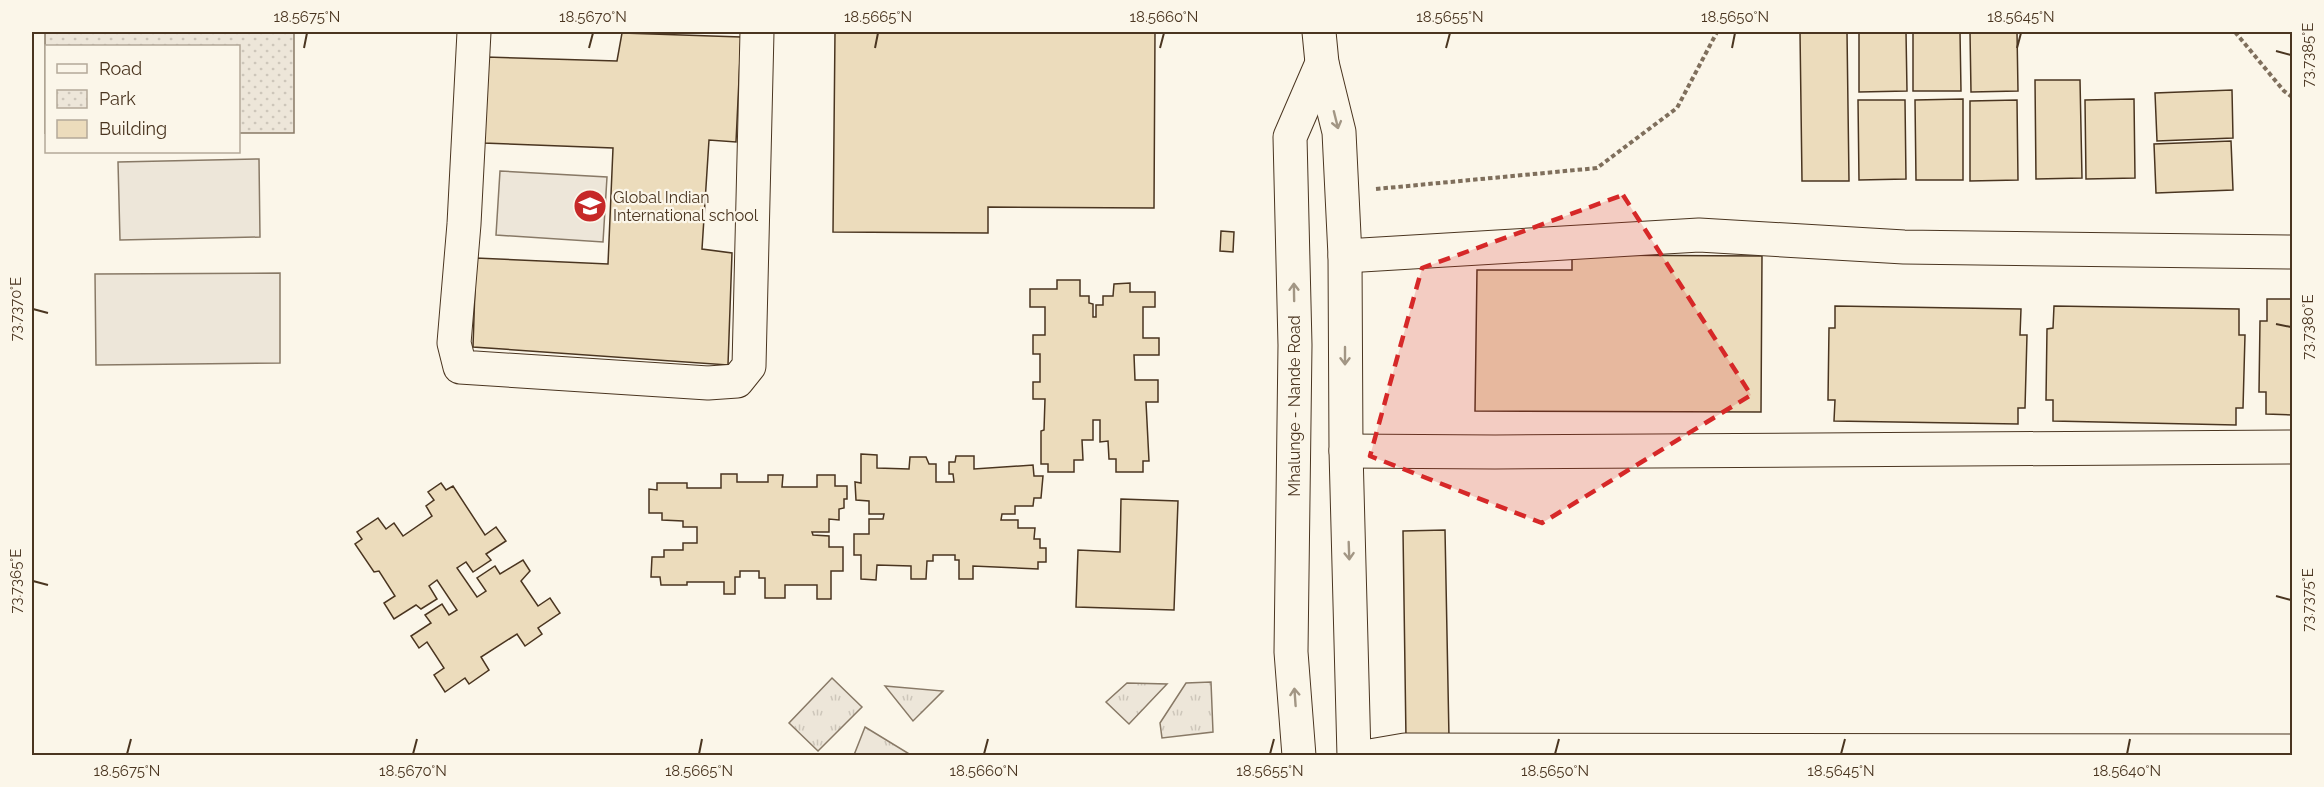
<svg xmlns="http://www.w3.org/2000/svg" width="2324" height="787" font-family="Raleway,sans-serif">
<style>
.grass{fill:url(#grass-tufts);stroke:#887966;stroke-width:1.5}
.park{fill:url(#park-dots);stroke:#887966;stroke-width:1.5}
.pitch{fill:#ede6d9;stroke:#887966;stroke-width:1.5}
.building{fill:#ecdcbc;stroke:#4a3520;stroke-width:1.5}
.lines{fill:none;stroke-linecap:round;stroke-linejoin:round}
.minor-casing{stroke:#4a3520;stroke-width:35}
.major-casing{stroke:#4a3520;stroke-width:35}
.path{stroke:#7f6f5c;stroke-width:4;stroke-dasharray:4.5 3;stroke-linecap:butt}
.minor{stroke:#fbf6e9;stroke-width:33}
.major{stroke:#fbf6e9;stroke-width:33}
.oneway{stroke:#a29684}
.marked{fill:#d62828;fill-opacity:0.2;stroke:#d62828;stroke-width:4.5;stroke-dasharray:12 8;stroke-linejoin:round}
.ticks{fill:none;stroke:#4a3520;stroke-width:2}
.labels{text-anchor:middle;dominant-baseline:central;stroke-width:4.5;stroke-linejoin:round;paint-order:stroke}
.poi-label{font-size:16px;fill:#4a3520;stroke:#fbf6e9;text-anchor:start}
.street-label{font-size:16px;fill:#4a3520;stroke:#fbf6e9}
.neatline{fill:none;stroke:#4a3520;stroke-width:2}
.ticks-label{font-size:15px;text-anchor:middle;fill:#4a3520}
</style>
<defs>
<pattern id="grass-tufts" width="24" height="20" patternUnits="userSpaceOnUse" patternTransform="scale(1.5)"><rect width="24" height="20" fill="#ede6d9"/><path d="M3 7l-1-3M5 7V3M7 7l1-3M15 17l-1-3M17 17v-4M19 17l1-3" fill="none" stroke="#cdc6ba"/></pattern>
<pattern id="park-dots" width="8" height="8" patternUnits="userSpaceOnUse" patternTransform="scale(1.5)"><rect width="8" height="8" fill="#ede6d9"/><path d="M2 2h.1M6 6h.1" fill="none" stroke="#cdc6ba" stroke-width="1.8" stroke-linecap="round"/></pattern>
</defs>
<rect width="100%" height="100%" fill="#fbf6e9"/>
<!-- grass -->
<g class="grass">
<path d="M832 678 862 707 818 751 789 723Z"/>
<path d="M1211 682 1213 732 1162 738 1160 723 1186 683Z"/>
<path d="M1127 683 1167 684 1129 724 1106 702Z"/>
<path d="M885 686 943 691 913 721Z"/>
<path d="M865 727 911 755H854Z"/>
</g>
<!-- park -->
<path class="park" d="M45 32H294V133H239L238 46H46L45 134Z"/>
<!-- pitch -->
<g class="pitch">
<path d="M259 159 260 237 120 240 118 162Z"/>
<path d="M500 171 607 177 603 242 496 235Z"/>
<path d="M280 273V363L96 365 95 274Z"/>
</g>
<!-- building -->
<g class="building">
<path d="M835 32H1155L1154 208 988 207V233L833 232Z"/>
<path d="M1800 32H1847L1849 181H1802Z"/>
<path d="M1859 32H1906L1907 91 1859 92Z"/>
<path d="M1913 32H1960L1961 91H1913Z"/>
<path d="M1970 32H2017L2018 91 1971 92Z"/>
<path d="M622 33 741 37 736 142 709 140 702 249 732 253 728 365 473 347 476 258 608 264 613 148 483 143 486 57 617 61Z"/>
<path d="M2035 80H2080L2082 178 2036 179Z"/>
<path d="M2232 90 2233 138 2157 141 2155 93Z"/>
<path d="M1963 99V180H1916L1915 100Z"/>
<path d="M2134 99 2135 178 2086 179 2085 100Z"/>
<path d="M1858 100H1905L1906 179 1859 180Z"/>
<path d="M2017 100 2018 180 1970 181V101Z"/>
<path d="M2231 141 2233 190 2156 193 2154 144Z"/>
<path d="M1221 231 1234 232 1233 252 1220 251Z"/>
<path d="M1572 255 1762 256 1761 412 1475 411 1477 270H1572Z"/>
<path d="M1057 280H1080V296H1089V303L1093 304V317H1096V305H1103V296H1113L1114 284 1130 283V292H1155V307H1143V338H1159V355H1134L1135 380H1158V402H1146L1149 461H1143V472H1116V459H1109L1108 441 1100 442V420H1093V440H1082L1083 460H1074V472H1048V464H1041V431L1044 430 1045 399H1033V382H1040V354H1033V335H1045V307H1030V289H1057Z"/>
<path d="M2267 299H2292V415L2266 414V392H2259L2260 321H2267Z"/>
<path d="M1835 306 2021 309 2020 335H2027L2025 408H2018V424L1834 421 1835 400H1828L1829 328H1835Z"/>
<path d="M2054 306 2239 309V335H2245L2243 408H2236V425L2053 421V400H2046L2047 329 2053 328Z"/>
<path d="M861 454 877 455V468L909 469 910 457H926L929 464H936V482H954L953 474H949V462H955L956 456H974V469L1033 465 1034 476H1043L1041 498H1034L1033 506H1015V514H1002L1001 520H1018V528H1035L1034 539H1040V548H1046V562H1038V569L973 566V579H959V560H955V555H933V561H927L926 579H911V566L877 565 876 580 861 579V555H854V534H869V519H883L884 514H869V501L856 500 855 482 861 483Z"/>
<path d="M721 474H737V482H768V475H783L782 487H817V475H835V486H847V499H844V508L839 509V520L829 519V532H812L813 535 829 536V547H843V571H831V599H817V585H785V598H765V578H759V571H740V577H735V594H724V582H687V585H661L660 577H651L652 557H664V550H683V543H697V527H683V521L662 520V513H649V489L657 490V483H687V488H721Z"/>
<path d="M441 483 446 490 453 486 485 535 496 527 506 541 486 554 491 560 473 572 466 562 457 568 477 597 486 591 477 578 495 566 500 574 523 560 530 571 521 581 538 606 550 598 560 613 538 628 542 634 525 646 517 634 481 657 489 670 469 684 465 678 445 692 434 675 444 668 427 642 419 648 411 636 431 623 425 615 442 604 449 615 457 610 437 580 429 586 437 599 421 609 416 605 394 619 384 603 395 596 379 571 374 572 355 544 362 539 357 532 378 518 386 529 394 523 403 536 432 516 426 506 434 500 428 492Z"/>
<path d="M1121 499 1178 501 1174 610 1076 607 1078 550 1120 552Z"/>
<path d="M1445 530 1449 738 1406 739 1403 531Z"/>
</g>
<g class="lines">
<defs>
<g id="minor">
<path d="M474 32 464 224 454 343 460 367 708 383 737 381 749 366 757 32"/>
<path d="M1345 256 1699 235 1904 247 2292 252"/>
<path d="M1346 451 1495 452 2292 447"/>
<path d="M1370 756 1405 750 2292 751"/>
</g>
<g id="major">
<path d="M1319 32 1322 63 1339 132 1345 256 1346 451 1354 756"/>
<path d="M1299 756 1291 652 1295 345 1290 137 1322 63"/>
</g>
</defs>
<!-- minor casing -->
<use href="#minor" class="minor-casing"/>
<!-- major casing -->
<use href="#major" class="major-casing"/>
<!-- path -->
<g class="path">
<path d="M2235 32 2284 91 2292 97"/>
<path d="M1376 189 1597 168 1677 108 1717 32"/>
</g>
<!-- minor -->
<use href="#minor" class="minor"/>
<!-- major -->
<use href="#major" class="major"/>
</g>
<!-- one-way arrows -->
<defs><path id="oneway-shaft" d="M-6 0H5M1.5-3L5.5 0L1.5 3" fill="none" stroke-width="1.6" stroke-linecap="round" stroke-linejoin="round" transform="scale(1.5)"/></defs>
<g class="oneway">
<use href="#oneway-shaft" transform="translate(1336 120) rotate(76)"/>
<use href="#oneway-shaft" transform="translate(1294 292) rotate(-91)"/>
<use href="#oneway-shaft" transform="translate(1345 356) rotate(90)"/>
<use href="#oneway-shaft" transform="translate(1349 551) rotate(88)"/>
<use href="#oneway-shaft" transform="translate(1295 697) rotate(-94)"/>
</g>
<!-- marked area -->
<path class="marked" d="M1623 195 1751 395 1542 523 1370 456 1422 268Z"/>
<!-- ticks -->
<path class="ticks" d="M304 48 307 33M589 48 593 33M875 48 878 33M1160 48 1164 33M1446 48 1450 33M1732 48 1735 33M2017 48 2021 33M2276 51 2291 55M33 309 48 313M2276 324 2291 327M33 581 48 585M2276 596 2291 600M127 754 131 739M413 754 417 739M699 754 702 739M984 754 988 739M1270 754 1274 739M1555 754 1559 739M1841 754 1845 739M2127 754 2130 739"/>
<!-- icons -->
<defs>
<symbol id="school-disc" viewBox="-11 -11 22 22"><circle r="9.5" fill="#c62828" stroke="#fbf6e9"/><path d="M0-5L7-2L0 1L-7-2ZM-4 1L0 2.5L4 1V4Q0 6-4 4Z" fill="#fff"/></symbol>
</defs>
<g fill-rule="evenodd">
<use href="#school-disc" x="571" y="187" width="38" height="38"/>
</g>
<g class="labels">
<!-- poi labels -->
<g class="poi-label">
<text x="613" y="197">Global Indian<tspan x="613" dy="18">International school</tspan></text>
</g>
<!-- street labels -->
<g class="street-label">
<text transform="translate(1294 406) rotate(-90)">Mhalunge - Nande Road</text>
</g>
</g>
<!-- border -->
<rect width="2324" height="787" fill="none" stroke="#fbf6e9" stroke-width="66"/>
<!-- legend -->
<rect x="45" y="45" width="195" height="108" fill="#fbf6e9" stroke="#b4a999" stroke-width="1.5"/>
<rect x="57" y="64" width="30" height="9" fill="#fbf6e9" stroke="#b4a999" stroke-width="1.5"/>
<text x="99" y="75" font-size="18" fill="#4a3520">Road</text>
<rect x="57" y="90" width="30" height="18" fill="url(#park-dots)" stroke="#b4a999" stroke-width="1.5"/>
<text x="99" y="105" font-size="18" fill="#4a3520">Park</text>
<rect x="57" y="120" width="30" height="18" fill="#ecdcbc" stroke="#b4a999" stroke-width="1.5"/>
<text x="99" y="135" font-size="18" fill="#4a3520">Building</text>
<rect x="33" y="33" width="2258" height="721" class="neatline"/>
<g class="ticks-label">
<text x="307" y="22">18.5675°N</text>
<text x="593" y="22">18.5670°N</text>
<text x="878" y="22">18.5665°N</text>
<text x="1164" y="22">18.5660°N</text>
<text x="1450" y="22">18.5655°N</text>
<text x="1735" y="22">18.5650°N</text>
<text x="2021" y="22">18.5645°N</text>
<text transform="translate(2308 55) rotate(-90)" y="5">73.7385°E</text>
<text transform="translate(16 309) rotate(-90)" y="5">73.7370°E</text>
<text transform="translate(2308 327) rotate(-90)" y="5">73.7380°E</text>
<text transform="translate(16 581) rotate(-90)" y="5">73.7365°E</text>
<text transform="translate(2308 600) rotate(-90)" y="5">73.7375°E</text>
<text x="127" y="776">18.5675°N</text>
<text x="413" y="776">18.5670°N</text>
<text x="699" y="776">18.5665°N</text>
<text x="984" y="776">18.5660°N</text>
<text x="1270" y="776">18.5655°N</text>
<text x="1555" y="776">18.5650°N</text>
<text x="1841" y="776">18.5645°N</text>
<text x="2127" y="776">18.5640°N</text>
</g>
</svg>
